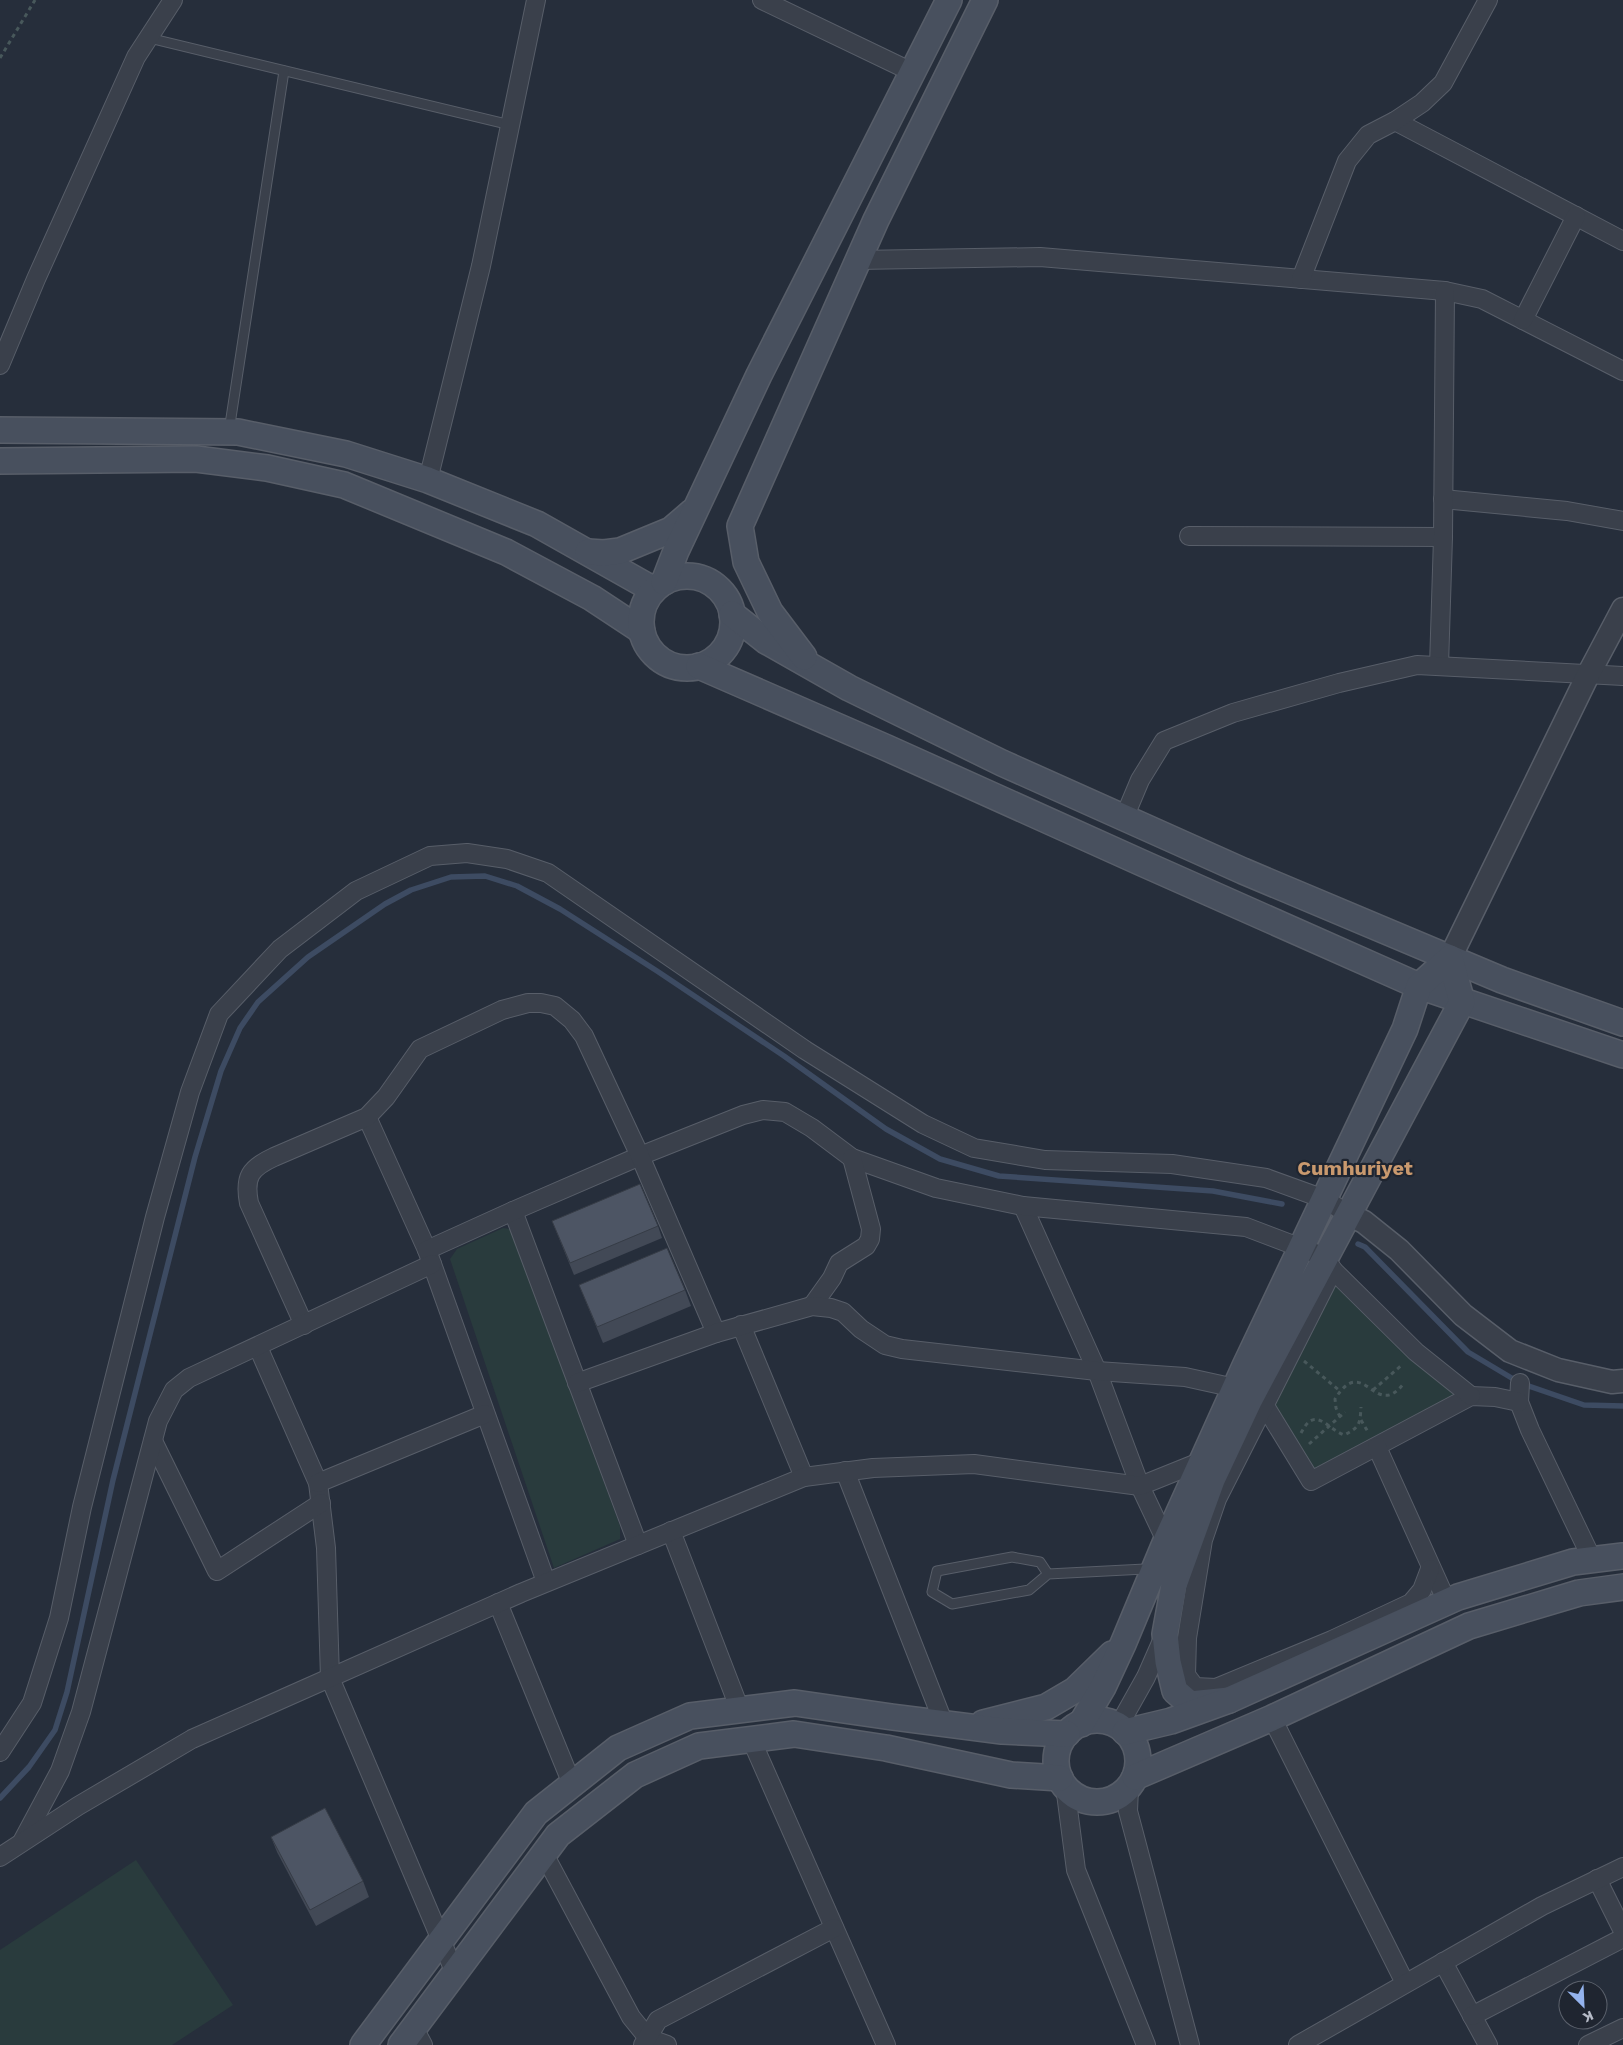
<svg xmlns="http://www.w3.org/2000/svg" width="1623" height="2045" font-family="'Work Sans',sans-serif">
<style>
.green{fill:#293b3d}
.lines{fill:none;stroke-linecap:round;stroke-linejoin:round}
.stream{stroke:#3d4b62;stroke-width:5.5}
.service-casing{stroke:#585e69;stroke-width:11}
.minor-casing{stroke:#585e69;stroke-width:20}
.tertiary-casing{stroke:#585e69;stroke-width:25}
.secondary-casing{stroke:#585e69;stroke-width:28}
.path{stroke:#48585b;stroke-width:3;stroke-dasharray:4 4;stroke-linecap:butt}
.service{stroke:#3a404b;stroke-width:9}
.minor{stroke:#3a404b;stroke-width:18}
.tertiary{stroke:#3a404b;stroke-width:22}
.secondary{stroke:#48505e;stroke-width:25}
.wall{fill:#424956}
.building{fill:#4d5564;stroke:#363c46}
.labels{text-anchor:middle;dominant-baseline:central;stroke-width:4.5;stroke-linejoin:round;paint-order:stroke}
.district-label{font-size:20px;font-weight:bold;fill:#c9996e;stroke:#1f2530}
</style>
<rect width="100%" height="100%" fill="#262e3b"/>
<!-- green -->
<g class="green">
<path d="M503 1228 511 1229 620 1526V1539L554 1568 450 1259 457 1249Z"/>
<path d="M1334 1276 1464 1396 1311 1477 1267 1407Z"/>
<path d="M136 1860 233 2005 172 2045H0V1950Z"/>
</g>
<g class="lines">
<!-- stream -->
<g class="stream">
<path d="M1358 1244 1365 1247 1468 1352 1520 1383 1584 1405 1623 1406"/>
<path d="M0 1798 29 1767 55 1730 67 1692 113 1480 195 1157 221 1071 240 1028 258 1002 308 957 385 904 411 890 451 877 485 876 517 886 560 909 657 971 784 1056 886 1129 940 1159 999 1176 1213 1191 1282 1204"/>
</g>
<defs>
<g id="service">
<path d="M149 38 510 125"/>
<path d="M229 431 284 71"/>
<path d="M1048 1574 1040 1562 1012 1557 937 1571 932 1592 952 1604 1029 1590 1048 1574 1145 1569 1151 1570"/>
</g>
<g id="minor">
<path d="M762 0 912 72"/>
<path d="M1395 121 1623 241"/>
<path d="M858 260 1040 257 1445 291 1482 299 1623 371"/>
<path d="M1301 279 1347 161 1368 135 1395 121 1422 103 1443 83 1488 0"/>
<path d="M1523 320 1576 216"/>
<path d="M0 365 36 279 136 57 173 0"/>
<path d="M428 480 481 266 536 0"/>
<path d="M1443 499 1567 511 1623 521"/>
<path d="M1189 536 1443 537"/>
<path d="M1439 666 1443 537 1445 291"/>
<path d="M1124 818 1140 780 1164 741 1233 713 1339 683 1417 665 1623 676"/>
<path d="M367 1117 427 1250 546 1582"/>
<path d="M1023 1206 1097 1371 1140 1486 1166 1541"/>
<path d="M513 1211 638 1545"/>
<path d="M427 1250 513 1211 640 1156 743 1115 763 1110 785 1112 812 1128 852 1158 936 1188 1023 1206 1246 1227 1325 1257 1333 1270"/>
<path d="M812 1306 832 1278 839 1263 866 1246 870 1239 871 1229 852 1158"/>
<path d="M304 1325 249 1203C244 1177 250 1168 274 1157L367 1117 386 1097 420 1049 502 1010 528 1003H541L555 1006 572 1020 584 1036 640 1156 716 1333"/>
<path d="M741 1325 804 1477"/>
<path d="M258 1347 318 1483 326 1548 330 1678 455 1973"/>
<path d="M577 1383 716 1333 812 1306 831 1308 843 1312 861 1329 885 1345 902 1349 1097 1371 1185 1377 1235 1388"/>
<path d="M1520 1383 1519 1402 1530 1430 1592 1559"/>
<path d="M1265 1406 1311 1481 1471 1396 1495 1397 1519 1402"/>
<path d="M153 1441 217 1571 321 1503"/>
<path d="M1377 1447 1447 1602"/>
<path d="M845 1471 944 1724"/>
<path d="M318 1483 485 1414"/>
<path d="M671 1531 740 1710"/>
<path d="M1430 1569 1422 1590 1411 1603 1332 1640 1216 1688 1195 1687 1186 1675 1187 1638 1203 1540 1217 1499 1333 1270 1416 1352 1471 1396"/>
<path d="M498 1603 572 1784"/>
<path d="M1272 1718 1405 1983"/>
<path d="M1118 1727 1146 1677 1164 1636"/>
<path d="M751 1739 886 2045"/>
<path d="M0 1752 32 1703 59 1618 82 1507 155 1217 190 1092 219 1014 280 949 356 891 430 856 467 853 507 859 548 873 805 1050 923 1124 974 1148 1045 1160 1172 1164 1266 1178 1324 1199 1348 1214"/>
<path d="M1065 1786 1076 1870 1146 2045"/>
<path d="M1129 1788 1128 1811 1190 2045"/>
<path d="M23 1840 60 1771 81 1712 158 1421 174 1390 189 1378 432 1264"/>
<path d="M544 1854 631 2017 648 2038 667 2045"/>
<path d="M0 1857 78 1806 192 1739 521 1593 804 1477 873 1468 974 1464 1140 1486 1202 1461"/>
<path d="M1597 1879 1623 1931"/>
<path d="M1443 1962 1488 2045"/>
<path d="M1472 2016 1623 1938"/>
<path d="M414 2028 423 2045"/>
<path d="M643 2045 658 2020 834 1928"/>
<path d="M1298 2045 1542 1906 1623 1867"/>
<path d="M1588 2045 1623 2028"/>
</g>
<g id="tertiary">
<path d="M1450 958 1588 675 1623 609"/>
<path d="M1348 1214 1364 1222 1399 1250 1463 1315 1510 1351 1558 1370 1612 1382 1623 1381"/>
</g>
<g id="secondary">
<path d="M0 430 238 432 346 454 428 480 537 524 654 590"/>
<path d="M0 461 196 459 267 468 344 485 506 552 592 598 642 631"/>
<path d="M588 552 604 553 620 551 671 530 692 512"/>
<circle cx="687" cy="622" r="46"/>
<path d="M664 582 676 551 759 375 949 0"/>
<path d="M732 614 766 641 849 688 1002 763 1243 871 1502 980 1623 1023"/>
<path d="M804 657 770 612 746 562 740 526 876 220 985 0"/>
<path d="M699 666 887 748 1142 863 1419 986 1623 1055"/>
<circle cx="1097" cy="1761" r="41"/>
<path d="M983 1723 1046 1707 1075 1690 1112 1654"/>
<path d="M1081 1724 1103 1687 1123 1644 1166 1541 1245 1366 1405 1029 1419 986 1450 958 1462 1002 1250 1399 1212 1480 1174 1585 1165 1634 1168 1662 1175 1691 1190 1704 1229 1700"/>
<path d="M1125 1732 1171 1721 1229 1700 1458 1597 1573 1562 1623 1556"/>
<path d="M1135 1777 1272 1718 1469 1626 1579 1593 1623 1587"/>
<path d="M363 2045 536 1813 618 1748 690 1716 795 1703 892 1717 1002 1731 1067 1734"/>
<path d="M401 2045 558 1835 635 1775 699 1746 794 1734 886 1748 1011 1775 1060 1778"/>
</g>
</defs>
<!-- service casing -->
<use href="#service" class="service-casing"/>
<!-- minor casing -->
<use href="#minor" class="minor-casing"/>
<!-- tertiary casing -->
<use href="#tertiary" class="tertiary-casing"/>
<!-- secondary casing -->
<use href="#secondary" class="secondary-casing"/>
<!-- path -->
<g class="path">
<path d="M0 58 35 0"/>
<path d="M1304 1361 1340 1391"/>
<path d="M1373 1390 1403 1364"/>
<path d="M1340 1417 1336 1408 1335 1399C1364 1352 1375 1422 1404 1383"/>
<path d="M1361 1420 1368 1432"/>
<path d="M1301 1433C1315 1405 1326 1428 1344 1435 1360 1427 1360 1424 1361 1407"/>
<path d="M1309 1444 1345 1412"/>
</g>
<!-- service -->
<use href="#service" class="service"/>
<!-- minor -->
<use href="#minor" class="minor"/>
<!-- tertiary -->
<use href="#tertiary" class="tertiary"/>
<!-- secondary -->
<use href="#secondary" class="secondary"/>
</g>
<!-- wall -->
<g class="wall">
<path d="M552 1221 658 1226 662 1238 574 1275Z"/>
<path d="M579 1285 685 1290 691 1306 603 1343Z"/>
<path d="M271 1837 363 1881 369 1897 316 1926 277 1852Z"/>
</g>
<!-- building -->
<g class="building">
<path d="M640 1184 658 1226 570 1263 552 1221Z"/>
<path d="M667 1248 685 1290 597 1327 579 1285Z"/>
<path d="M325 1808 363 1881 310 1910 271 1837Z"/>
</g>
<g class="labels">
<!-- district labels -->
<g class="district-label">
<text x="1355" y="1168">Cumhuriyet</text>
</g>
</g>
<!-- north arrow -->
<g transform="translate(1583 2005) rotate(156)"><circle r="24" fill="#1f2530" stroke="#5b616c"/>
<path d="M0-4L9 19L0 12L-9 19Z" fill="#94b3ed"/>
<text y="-8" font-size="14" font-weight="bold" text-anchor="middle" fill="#b6bbc7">K</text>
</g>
</svg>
